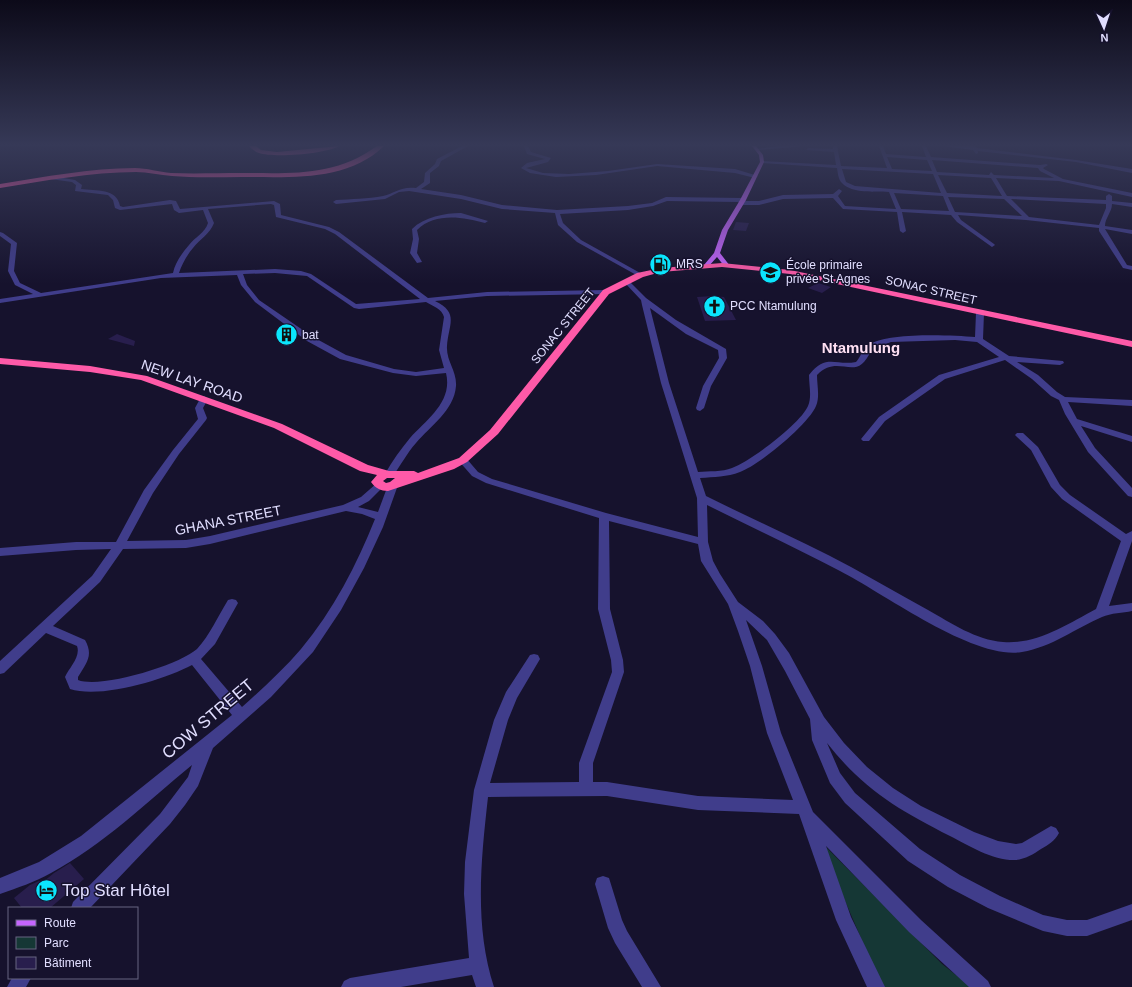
<svg xmlns="http://www.w3.org/2000/svg" width="1132" height="987" font-family="Arial,sans-serif">
<style>
.green{fill:#153735}
.building{fill:#281e4d}
.lines{fill:none;stroke-linecap:round;stroke-linejoin:round}
.minor{fill:#403d8b;fill-rule:evenodd}
.major{fill:#c565fe;fill-rule:evenodd}
.highway{fill:#fe5aa8;fill-rule:evenodd}
.labels{text-anchor:middle;dominant-baseline:central;stroke-width:3;stroke-linejoin:round;paint-order:stroke}
.far-poi-label{font-size:12px;fill:#e1deff;stroke:#16122d;text-anchor:start}
.far-street-label{font-size:12px;fill:#e1deff;stroke:#16122d}
.street-label{font-size:14px;fill:#e1deff;stroke:#16122d}
.far-district-label{font-size:15px;font-weight:bold;fill:#ffe0f3;stroke:#16122d}
.near-street-label{font-size:17px;fill:#e1deff;stroke:#16122d}
.near-poi-label{font-size:17px;fill:#e1deff;stroke:#16122d;text-anchor:start}
</style>
<rect width="100%" height="100%" fill="#16122d"/>
<!-- green -->
<path class="green" d="M819 840 942 964 971 987H882Z"/>
<!-- building -->
<g class="building">
<path d="M736 222 749 223 746 231 733 230Z"/>
<path d="M818 283 831 287 822 293 808 288Z"/>
<path d="M713 296 724 297 736 320 705 321 697 297Z"/>
<path d="M286 328 296 334 289 338 275 334Z"/>
<path d="M117 334 135 341 134 346 108 339Z"/>
<path d="M70 863 84 879 50 908H22L14 898 30 885 39 881 43 882 54 873Z"/>
</g>
<g class="lines">
<!-- minor -->
<g class="minor">
<path d="M462 146H468L441 161 439 166 430 173V183L421 189 461 195 502 205 557 210 628 206 652 203 666 197 743 198 746 200 744 201H759L783 195 833 194 839 189 842 191 838 196 845 206 896 209 889 192C876 191 852 194 842 183 838 179 838 173 837 168L762 163 760 162 762 161 836 165 834 152 806 150 808 148 833 149V146H837L841 166 887 168 879 146H883L886 154 926 157 922 146H926L931 157 1040 165 1046 164 1048 165 1043 168 1044 169 1063 179 1132 193V197L1059 181 996 178 1007 196 1106 200V196L1109 194 1112 196V201L1132 203V207L1112 204C1112 212 1105 218 1105 226L1132 230V234L1105 229 1127 265 1132 266V270L1123 268 1099 231V228L1026 220 958 215 961 220 994 244 995 245 992 247 957 222 951 215 902 212 906 231 903 233 900 231 897 212 843 209 833 198 783 199 759 205H741L738 203 740 202 667 201 653 206 628 210 560 214 563 223 581 240 642 274V276L640 277 577 242 558 225 555 213 502 209 461 199 409 191 399 192 385 199 336 204 333 202 336 200C351 199 368 199 383 196 395 193 401 186 416 188L424 182 425 173 435 164 437 159ZM887 157 927 160 932 171 892 169ZM932 160 1038 168 1040 171 1054 178 994 175 991 172 989 175 937 172ZM842 169 933 174 941 193 855 186 846 182ZM938 175 991 178 1002 196 947 193ZM894 193 943 196 949 211 901 209ZM948 197 1004 199 1022 216 955 212ZM1011 199 1106 204V208L1099 225 1029 217Z"/>
<path d="M524 146H528L531 152 551 158 548 162 526 168 543 173 569 174 608 171 657 164 735 169 758 176 755 178 735 173 657 166 596 175 556 177 530 173 521 168 527 163 545 159 527 154Z"/>
<path d="M780 146H804L758 150 756 149Z"/>
<path d="M943 146H975L977 148 1076 160 1132 169V173L1076 162 978 151V153L976 154 973 150Z"/>
<path d="M52 176 75 180 82 185 81 189C96 191 117 188 120 206L123 207 170 200 176 201 180 209 274 201 280 204 281 215 329 227 339 232 428 298 487 292 606 290 609 292 606 294 487 296 435 301C460 313 448 325 447 346 446 361 457 371 456 386 454 411 430 426 416 443 407 453 401 465 393 476L390 477 385 474C392 461 401 449 410 438 427 419 453 402 446 373L416 376 393 373 340 359 307 341 255 302 241 285 237 275 161 278 0 303V299L33 294 15 285 8 271 11 244 0 236V232L3 233 17 243 14 271 20 283 41 293 173 273C175 263 182 253 189 245 195 237 205 233 208 223L203 210 179 213 174 210 172 204 120 210 115 208 113 200 108 195 75 191 76 185 72 182 50 179V177ZM271 204 274 205 276 217 325 229 335 234 420 299 356 304 311 274 301 271 275 269 179 273C182 264 187 255 193 248 200 239 210 234 214 223L208 209ZM275 273 307 276 354 308 359 309 426 302C433 306 442 309 444 317L439 350 444 368 416 372 394 369 346 355 313 337 259 300 247 285 243 274Z"/>
<path d="M461 213 488 221 485 223C463 217 435 212 417 230L419 239 417 253 422 262 417 263 410 253 413 239 412 229C424 217 445 213 461 213Z"/>
<path d="M625 281H629L646 298 676 320 726 349 727 358 711 386 704 408 700 411 697 410 696 408 703 386 719 358 718 350 686 334 650 308 669 383 698 472C709 471 722 472 732 468 750 462 801 423 808 406 812 397 809 385 809 375 826 353 835 366 856 362 861 357 862 349 868 345 889 332 950 335 975 337L976 313 980 311 984 313 983 339 1009 356 1063 361 1064 363 1060 365 1017 362 1038 375 1057 392 1065 397 1132 400V406L1068 402 1077 419 1132 436V442L1081 426 1095 448 1132 488V497L1128 496 1088 452 1065 414 1059 400 1051 396 1032 379 1005 360 945 379 885 421 869 441H863L861 439 879 417 939 375 999 357 977 342 955 340 891 342 871 350C857 385 839 352 817 375 817 385 820 397 816 406 808 425 759 465 740 472 727 477 714 477 700 478L706 496C754 520 804 542 851 567 877 581 902 596 928 610 951 623 976 640 1003 642 1036 645 1068 624 1096 609L1121 541 1062 499 1051 487 1031 450 1017 437 1015 435 1017 433H1023L1038 447 1060 485 1070 495 1126 534 1132 531V541L1109 606 1132 603V611C1123 613 1111 613 1102 617 1076 628 1052 647 1022 652 973 660 885 594 840 571 796 548 751 527 707 505L708 542 713 561 720 574 738 602 763 621 775 634 789 653 824 717 844 743 867 767 893 788 921 806 974 832 998 841 1016 844 1022 843 1051 826 1056 828 1059 833C1055 841 1048 845 1041 849 1034 854 1025 859 1016 860 994 861 969 846 950 836 899 810 864 790 827 743L840 773 855 793 920 849 960 875 1000 896 1043 915 1067 920H1087L1132 904V920L1087 936H1067L1043 931 988 908 948 887 908 861 845 803 830 783 812 740 810 719 785 671 767 640 746 620 762 666 781 733 813 812 921 920 988 981 991 987H969L909 932 826 846 851 917 885 987H867L836 920 799 814 698 810 607 796 488 797C481 860 474 926 494 987H476L472 975 401 987H341L344 981 350 978 469 958 464 894 465 862 474 790 494 720 506 692 530 655 534 654 538 655 540 659 517 698 508 720 490 783 579 782V763L612 672 611 660 598 609 599 518 486 483 472 476 458 460 460 458H466L478 472 492 479 606 513 698 537 697 498 661 383 642 305 641 300 625 283ZM609 521 698 544 701 561 728 604 738 631 750 666 767 733 793 800 698 796 607 782H593V763L624 672 623 660 610 609Z"/>
<path d="M204 396 208 399 203 408 207 418 206 420 179 454 153 493 127 541 186 540 210 536 343 505 361 497 377 483H383L385 485 369 501 358 507 378 512 388 485 390 483H396L398 485 383 527 364 568 341 610 313 652 271 697 213 748 198 786 185 805 170 824 90 908H71L73 902 160 814 188 777 192 765C147 802 103 845 51 873 35 882 17 888 0 894V878L39 862 81 836 232 715 192 665C164 680 100 699 70 689L65 677C69 668 81 657 77 646L46 633 4 673 0 674V661L92 576 111 549 76 550 0 556V548L76 542H116L144 490 173 450 198 419 195 408 201 397ZM346 511 362 514 375 519C357 564 333 611 301 649 283 670 262 689 242 707L201 659 215 644 238 603 236 600 232 599 228 600C218 616 210 635 197 649 179 665 101 689 78 680V677C86 663 94 656 85 640L53 626 100 582 123 549 186 548 210 544Z"/>
<path d="M603 876 609 878 622 920 627 931 661 987H642L615 943 608 928 595 884 597 878Z"/>
<path d="M12 978H31L26 987H7Z"/>
</g>
<!-- major -->
<path class="major" d="M752 146H756L763 155 764 162 746 200 728 230 720 253 730 266 725 267 717 257 708 267H704V265L714 253 722 230 740 200 760 162 759 155Z"/>
<!-- highway -->
<g class="highway">
<path d="M249 146H256L261 150 277 152 339 146C326 154 274 158 259 153 255 152 252 149 249 146Z"/>
<path d="M377 146H384C347 182 289 177 242 177 219 177 195 178 172 176 160 175 148 172 136 172 90 172 45 181 0 188V184C45 177 90 168 135 168 147 168 159 172 171 173 194 174 218 173 241 173 292 173 334 177 377 146Z"/>
<path d="M722 263 790 270 1132 341V347L790 274 722 267 661 272 643 277 609 294 498 434 467 462 454 469 388 491C381 491 375 488 371 482L377 475 360 471 274 428 141 380 90 372 0 364V358L90 366 147 376 282 424 368 465 389 471H414L418 473 459 458 490 430 603 290 637 273 661 268ZM387 478H395L390 482 386 483 383 481Z"/>
</g>
</g>
<!-- sky -->
<linearGradient id="sky" x2="0" y2="1"><stop stop-color="#0c0a19"/><stop offset="0.51" stop-color="#363957"/><stop offset="1" stop-color="#363957" stop-opacity="0"/></linearGradient>
<rect width="1132" height="284" fill="url(#sky)"/>
<!-- icons -->
<defs>
<symbol id="fuel-disc" viewBox="-11 -11 22 22"><circle r="9.5" fill="#0be5fd" stroke="#16122d"/><path d="M-5.5-6h7V0h2V4h1.3V-2.5L3-4.5l.8-.8L6-3V5H2.5V1h-1V6h-7ZM-4.2-4.7v3.2H.2V-4.7Z" fill="#111"/></symbol>
<symbol id="school-disc" viewBox="-11 -11 22 22"><circle r="9.5" fill="#0be5fd" stroke="#16122d"/><path d="M0-5L7-2L0 1L-7-2ZM-4 1L0 2.5L4 1V4Q0 6-4 4Z" fill="#111"/></symbol>
<symbol id="church-disc" viewBox="-11 -11 22 22"><circle r="9.5" fill="#0be5fd" stroke="#16122d"/><path d="M-1.2-6h2.4v3.5h3.3v2.4h-3.3V6h-2.4V-.1h-3.3v-2.4h3.3Z" fill="#111"/></symbol>
<symbol id="building-disc" viewBox="-11 -11 22 22"><circle r="9.5" fill="#0be5fd" stroke="#16122d"/><path d="M-4-6H4V6H1V3H-1V6H-4ZM-2.5-4.3h1.7v1.8h-1.7ZM.8-4.3h1.7v1.8H.8ZM-2.5-1h1.7V.8h-1.7ZM.8-1h1.7V.8H.8Z" fill="#111"/></symbol>
<symbol id="hotel-disc" viewBox="-11 -11 22 22"><circle r="9.5" fill="#0be5fd" stroke="#16122d"/><path d="M-6-4.5h1.5V1H6V5H4.5V3h-9V5H-6ZM-4 0a1.8 1.8 0 1 1 3.6 0ZM.5 0V-2.5h3Q6-2.5 6 0Z" fill="#111"/></symbol>
</defs>
<g fill-rule="evenodd">
<use href="#fuel-disc" x="648" y="252" width="25" height="25"/>
<use href="#school-disc" x="758" y="260" width="25" height="25"/>
<use href="#church-disc" x="702" y="294" width="25" height="25"/>
<use href="#building-disc" x="274" y="322" width="25" height="25"/>
<use href="#hotel-disc" x="34" y="878" width="25" height="25"/>
</g>
<g class="labels">
<!-- far-poi labels -->
<g class="far-poi-label">
<text x="676" y="264">MRS</text>
<text x="786" y="265">École primaire<tspan x="786" dy="14">privée St Agnes</tspan></text>
<text x="730" y="306">PCC Ntamulung</text>
<text x="302" y="335">bat</text>
</g>
<!-- far-street labels -->
<g class="far-street-label">
<text transform="translate(931 290) rotate(13)">SONAC STREET</text>
<text transform="translate(563 326) rotate(-51)">SONAC STREET</text>
</g>
<!-- street labels -->
<g class="street-label">
<text transform="translate(192 381) rotate(19)">NEW LAY ROAD</text>
<text transform="translate(228 520) rotate(-11)">GHANA STREET</text>
</g>
<!-- far-district labels -->
<g class="far-district-label">
<text x="861" y="347">Ntamulung</text>
</g>
<!-- near-street labels -->
<g class="near-street-label">
<text transform="translate(208 719) rotate(-40)">COW STREET</text>
</g>
<!-- near-poi labels -->
<g class="near-poi-label">
<text x="62" y="890">Top Star Hôtel</text>
</g>
</g>
<!-- legend -->
<rect x="8" y="907" width="130" height="72" fill="#16122d" stroke="#676481"/>
<rect x="16" y="920" width="20" height="6" fill="#c565fe" stroke="#676481"/>
<text x="44" y="927" font-size="12" fill="#e1deff">Route</text>
<rect x="16" y="937" width="20" height="12" fill="#153735" stroke="#676481"/>
<text x="44" y="947" font-size="12" fill="#e1deff">Parc</text>
<rect x="16" y="957" width="20" height="12" fill="#281e4d" stroke="#676481"/>
<text x="44" y="967" font-size="12" fill="#e1deff">Bâtiment</text>
<!-- north arrow -->
<g transform="translate(1104 28) rotate(177)" stroke="#16122d" stroke-width="3" paint-order="stroke">
<path d="M0-3L7 15L0 10L-7 15Z" fill="#e1deff"/>
<text y="-6" font-size="11" font-weight="bold" text-anchor="middle" fill="#e1deff">N</text>
</g>
</svg>
